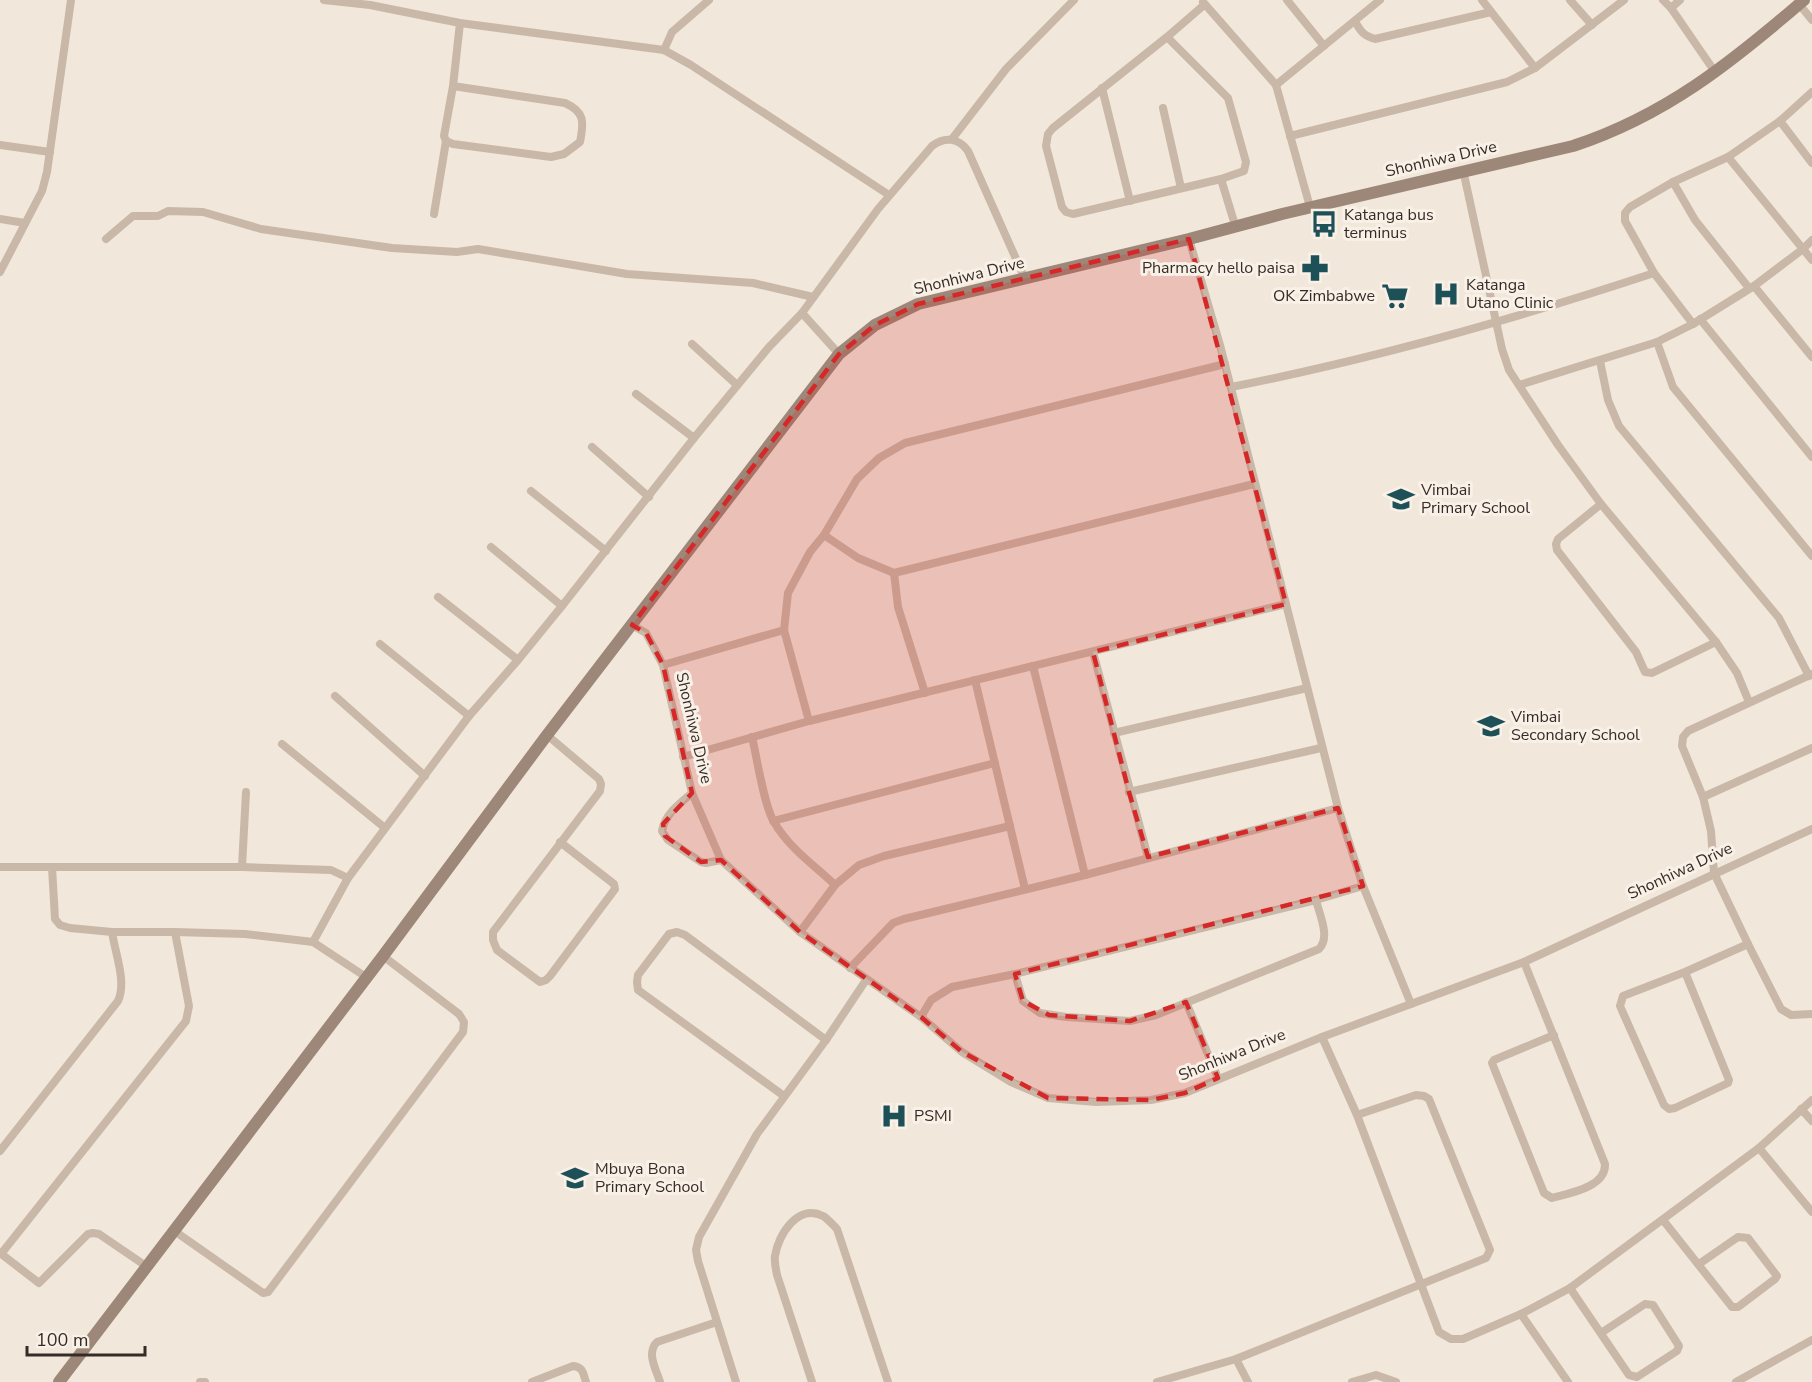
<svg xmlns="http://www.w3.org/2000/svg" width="1812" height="1382" font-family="'Nunito Sans',sans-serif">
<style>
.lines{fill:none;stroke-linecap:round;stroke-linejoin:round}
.street{stroke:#c9b8a7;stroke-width:8}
.secondary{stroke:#9d8778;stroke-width:12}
.marked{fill:#d62828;fill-opacity:0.2;stroke:#d62828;stroke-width:4.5;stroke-dasharray:12 8;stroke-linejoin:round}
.labels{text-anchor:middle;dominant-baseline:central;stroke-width:6;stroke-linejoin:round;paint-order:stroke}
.street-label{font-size:16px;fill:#362c27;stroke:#f9f1e7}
.poi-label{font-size:16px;fill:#362c27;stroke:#f9f1e7;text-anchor:start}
</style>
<rect width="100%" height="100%" fill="#f1e7db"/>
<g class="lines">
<!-- street -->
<g class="street">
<path d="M324 0 370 5 460 23 664 50 691 65 889 195"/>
<path d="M1287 0 1324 46"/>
<path d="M1482 0 1535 68"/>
<path d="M1570 0 1592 25"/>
<path d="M1663 0 1671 8 1715 72"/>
<path d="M1203 2 1276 85"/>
<path d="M1799 4 1812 20"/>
<path d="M1671 8 1680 0"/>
<path d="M1355 21C1360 31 1364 36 1375 39L1491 12"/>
<path d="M1167 37 1053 128 1048 134 1046 146 1062 207 1066 212 1073 214 1221 179 1244 171 1246 162 1228 98 1167 37 1204 5"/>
<path d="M664 50 672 32 709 0"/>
<path d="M453 86 565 103C585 112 584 122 580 142L564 154 551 157 453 144 446 141 444 136 453 86 460 23"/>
<path d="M1102 88 1130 201"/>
<path d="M1163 108 1181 188"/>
<path d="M1780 121 1812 163"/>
<path d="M1290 136 1507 82 1535 68 1624 0"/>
<path d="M952 139 1006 69 1074 0"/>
<path d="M0 145 50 152"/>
<path d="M1728 157 1812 260"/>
<path d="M1463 170 1502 349 1509 370 1558 445 1601 504 1716 642 1737 673 1749 702"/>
<path d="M1221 179 1235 225"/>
<path d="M1673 182 1695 220 1749 288"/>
<path d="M1310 207 1276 85 1380 0"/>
<path d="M434 214 446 141"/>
<path d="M0 219 25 223"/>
<path d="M106 239 133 216H158L168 211 203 212 261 229 392 248 457 252 478 249 627 274 753 283 813 297"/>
<path d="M1189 239 1220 345 1338 808 1363 886 1411 1004"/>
<path d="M0 272 42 191 47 172 71 0"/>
<path d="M1754 286 1812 357"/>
<path d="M802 313 878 209 932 146C945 136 959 138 968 151L1025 279"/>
<path d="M1700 319 1812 457"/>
<path d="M1693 324 1654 273 1625 221V213L1630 207 1673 182 1728 157 1780 121 1812 92"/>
<path d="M1657 342 1673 387 1812 556"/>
<path d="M692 344 737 385"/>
<path d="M1600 361 1608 400 1619 426 1779 618 1809 676"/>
<path d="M1519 385 1657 342 1693 324 1754 286 1803 249 1812 240"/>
<path d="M1231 387C1374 359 1515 319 1654 273"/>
<path d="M636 394 694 438"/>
<path d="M592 447 649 497"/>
<path d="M531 491 606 551"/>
<path d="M1601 504 1558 539 1556 544 1557 550 1636 652 1645 672 1652 673 1716 642"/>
<path d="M824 535 857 479 879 458 905 443 1225 364"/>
<path d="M491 547 562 606"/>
<path d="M894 573 898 607 925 693"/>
<path d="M438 597 518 660"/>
<path d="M632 625 646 633 663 665 692 793 721 860 800 932 921 1017 962 1052 1011 1082 1048 1098 1096 1102 1151 1100 1185 1093 1322 1037 1524 962 1812 829"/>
<path d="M380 644 469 716"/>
<path d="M1093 652 1148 857"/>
<path d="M663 665 784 630"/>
<path d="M1033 666 1085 875"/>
<path d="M975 680 1025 889"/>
<path d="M335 696 425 776"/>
<path d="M809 721 784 630 788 593 810 552 824 535 858 558 894 573 1254 484"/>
<path d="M1114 733 1307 688"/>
<path d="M547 735 599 779 601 784 600 791 493 932V940L497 950 540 982 546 980 550 976 615 889 614 884 560 842"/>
<path d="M752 737C757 758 764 806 774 822 789 848 814 865 835 885"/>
<path d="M282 744 385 828"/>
<path d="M683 757 809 721 1286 604"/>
<path d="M1129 792 1321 748"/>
<path d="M692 793C679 804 665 814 662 831L668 840 701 862 706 863 721 860"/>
<path d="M1703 797 1812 748"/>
<path d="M773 821 995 763"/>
<path d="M0 867H242L331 870 348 878"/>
<path d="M52 867 55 919 60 925 70 928 112 932H175L245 934 313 942"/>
<path d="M242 867 246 792"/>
<path d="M800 932 835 885 859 865 884 856 1010 826"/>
<path d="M1748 944 1781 1009 1791 1015 1812 1014"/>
<path d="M1524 962 1605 1164C1606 1187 1570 1193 1552 1198L1544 1193 1492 1063 1494 1060 1554 1035"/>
<path d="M850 968 893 923 904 919 1085 875 1338 808"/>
<path d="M1685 972 1729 1080 1728 1083 1675 1108 1669 1109 1664 1105 1620 1006 1623 996 1685 972 1748 944 1714 873 1711 831 1703 797 1682 746 1683 737 1688 731 1812 674"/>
<path d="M1015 974 1023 1001 1040 1013 1066 1017 1130 1021 1156 1015 1319 949C1331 937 1319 914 1316 900"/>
<path d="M366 977 313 942 348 878 469 716 518 660 562 606 694 438 769 347 802 313 839 354"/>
<path d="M1186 1002 1218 1078"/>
<path d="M921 1017 931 1000 952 987 1015 974 1316 900 1363 886"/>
<path d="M1322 1037 1357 1115 1439 1332 1451 1339H1463L1521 1314 1570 1288 1759 1148 1812 1100"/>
<path d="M784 1096 638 990 637 982 638 975 669 934 677 932 685 935 826 1040"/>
<path d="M1801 1109 1812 1121"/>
<path d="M1759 1148 1812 1212"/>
<path d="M0 1151 118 1001C127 982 115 953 112 932"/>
<path d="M1663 1220 1732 1307H1738L1775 1279 1777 1276 1748 1238 1738 1237 1699 1264"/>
<path d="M173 1230 263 1293 268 1292 463 1032 464 1022 459 1014 383 956"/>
<path d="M0 1253 39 1283 88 1234 93 1233 99 1234 146 1266"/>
<path d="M1 1254 186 1021 189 1006 175 932"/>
<path d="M1570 1288 1629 1375 1637 1377 1677 1351 1679 1346 1653 1305 1645 1304 1601 1333"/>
<path d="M1521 1314 1568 1382"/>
<path d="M1236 1359 1248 1382"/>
<path d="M200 1382H205"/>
<path d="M532 1382 573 1366C583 1367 583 1373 586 1382"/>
<path d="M660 1382C656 1369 646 1353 657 1342L717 1322"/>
<path d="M736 1382 698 1261 696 1250 699 1237 757 1134 826 1040 866 980"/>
<path d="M812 1382 777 1275C776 1269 774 1262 775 1256 778 1235 798 1203 823 1216 828 1219 833 1225 837 1229L888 1382"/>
<path d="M1157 1382 1236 1359 1486 1258 1490 1250 1429 1099 1424 1096 1416 1095 1357 1115"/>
<path d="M1352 1382 1376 1375 1396 1382"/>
<path d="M1736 1382 1812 1340"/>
</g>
<!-- secondary -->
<path class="secondary" d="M59 1382 383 956 547 735 839 354 875 325 918 304 1189 239 1282 214 1573 146C1665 116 1732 62 1804 0"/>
</g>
<!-- marked area -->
<path class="marked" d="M1189 239 1286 604 1093 652 1129 792 1148 857 1338 808 1363 886 1015 974 1023 1001 1049 1015 1130 1021 1186 1002 1218 1078 1185 1093 1151 1100 1048 1098 962 1052 921 1017 800 932 721 860 701 862 665 836 663 824 692 793 663 665 646 633 632 625 839 354 875 325 918 304Z"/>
<!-- icons -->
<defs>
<symbol id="bus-bare" viewBox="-9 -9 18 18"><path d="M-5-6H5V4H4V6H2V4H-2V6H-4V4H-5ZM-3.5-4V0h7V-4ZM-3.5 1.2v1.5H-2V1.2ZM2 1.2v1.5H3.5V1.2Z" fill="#1e5157" stroke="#f9f1e7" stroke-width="2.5" paint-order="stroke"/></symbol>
<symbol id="pharmacy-bare" viewBox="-9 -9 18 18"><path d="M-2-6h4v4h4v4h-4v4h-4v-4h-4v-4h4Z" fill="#1e5157" stroke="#f9f1e7" stroke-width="2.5" paint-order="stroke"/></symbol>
<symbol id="hospital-bare" viewBox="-9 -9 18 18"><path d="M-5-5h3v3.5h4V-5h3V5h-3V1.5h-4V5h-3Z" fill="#1e5157" stroke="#f9f1e7" stroke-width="2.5" paint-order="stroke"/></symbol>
<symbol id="supermarket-bare" viewBox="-9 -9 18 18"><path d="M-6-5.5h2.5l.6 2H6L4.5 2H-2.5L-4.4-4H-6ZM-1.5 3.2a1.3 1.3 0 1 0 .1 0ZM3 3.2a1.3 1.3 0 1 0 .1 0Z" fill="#1e5157" stroke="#f9f1e7" stroke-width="2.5" paint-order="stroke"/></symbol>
<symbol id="school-bare" viewBox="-9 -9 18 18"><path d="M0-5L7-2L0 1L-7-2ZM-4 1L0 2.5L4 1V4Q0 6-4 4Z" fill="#1e5157" stroke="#f9f1e7" stroke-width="2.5" paint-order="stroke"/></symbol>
</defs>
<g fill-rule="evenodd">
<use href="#bus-bare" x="1305" y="205" width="38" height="38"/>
<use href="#pharmacy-bare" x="1296" y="249" width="38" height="38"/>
<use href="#hospital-bare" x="1427" y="275" width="38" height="38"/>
<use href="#supermarket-bare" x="1376" y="277" width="38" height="38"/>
<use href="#school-bare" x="1382" y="480" width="38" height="38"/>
<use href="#school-bare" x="1472" y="707" width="38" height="38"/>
<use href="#hospital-bare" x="875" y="1097" width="38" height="38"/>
<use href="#school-bare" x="556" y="1159" width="38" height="38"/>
</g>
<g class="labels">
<!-- street labels -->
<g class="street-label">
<text transform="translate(1441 159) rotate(-13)">Shonhiwa Drive</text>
<text transform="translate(969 276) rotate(-14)">Shonhiwa Drive</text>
<text transform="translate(694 728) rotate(77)">Shonhiwa Drive</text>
<text transform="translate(1680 871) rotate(-25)">Shonhiwa Drive</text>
<text transform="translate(1232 1055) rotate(-22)">Shonhiwa Drive</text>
</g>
<!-- poi labels -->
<g class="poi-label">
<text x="1344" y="215">Katanga bus<tspan x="1344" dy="18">terminus</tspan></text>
<text x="1295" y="268" text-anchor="end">Pharmacy hello paisa</text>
<text x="1466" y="285">Katanga<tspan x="1466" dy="18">Utano Clinic</tspan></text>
<text x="1375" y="296" text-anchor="end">OK Zimbabwe</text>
<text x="1421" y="490">Vimbai<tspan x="1421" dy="18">Primary School</tspan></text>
<text x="1511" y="717">Vimbai<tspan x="1511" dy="18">Secondary School</tspan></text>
<text x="914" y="1116">PSMI</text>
<text x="595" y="1169">Mbuya Bona<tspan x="595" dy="18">Primary School</tspan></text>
</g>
</g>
<!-- scale -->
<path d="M27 1346v9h118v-9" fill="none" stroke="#362c27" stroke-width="3"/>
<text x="36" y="1346" font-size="18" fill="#362c27" stroke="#f9f1e7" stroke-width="4.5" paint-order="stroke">100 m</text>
</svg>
